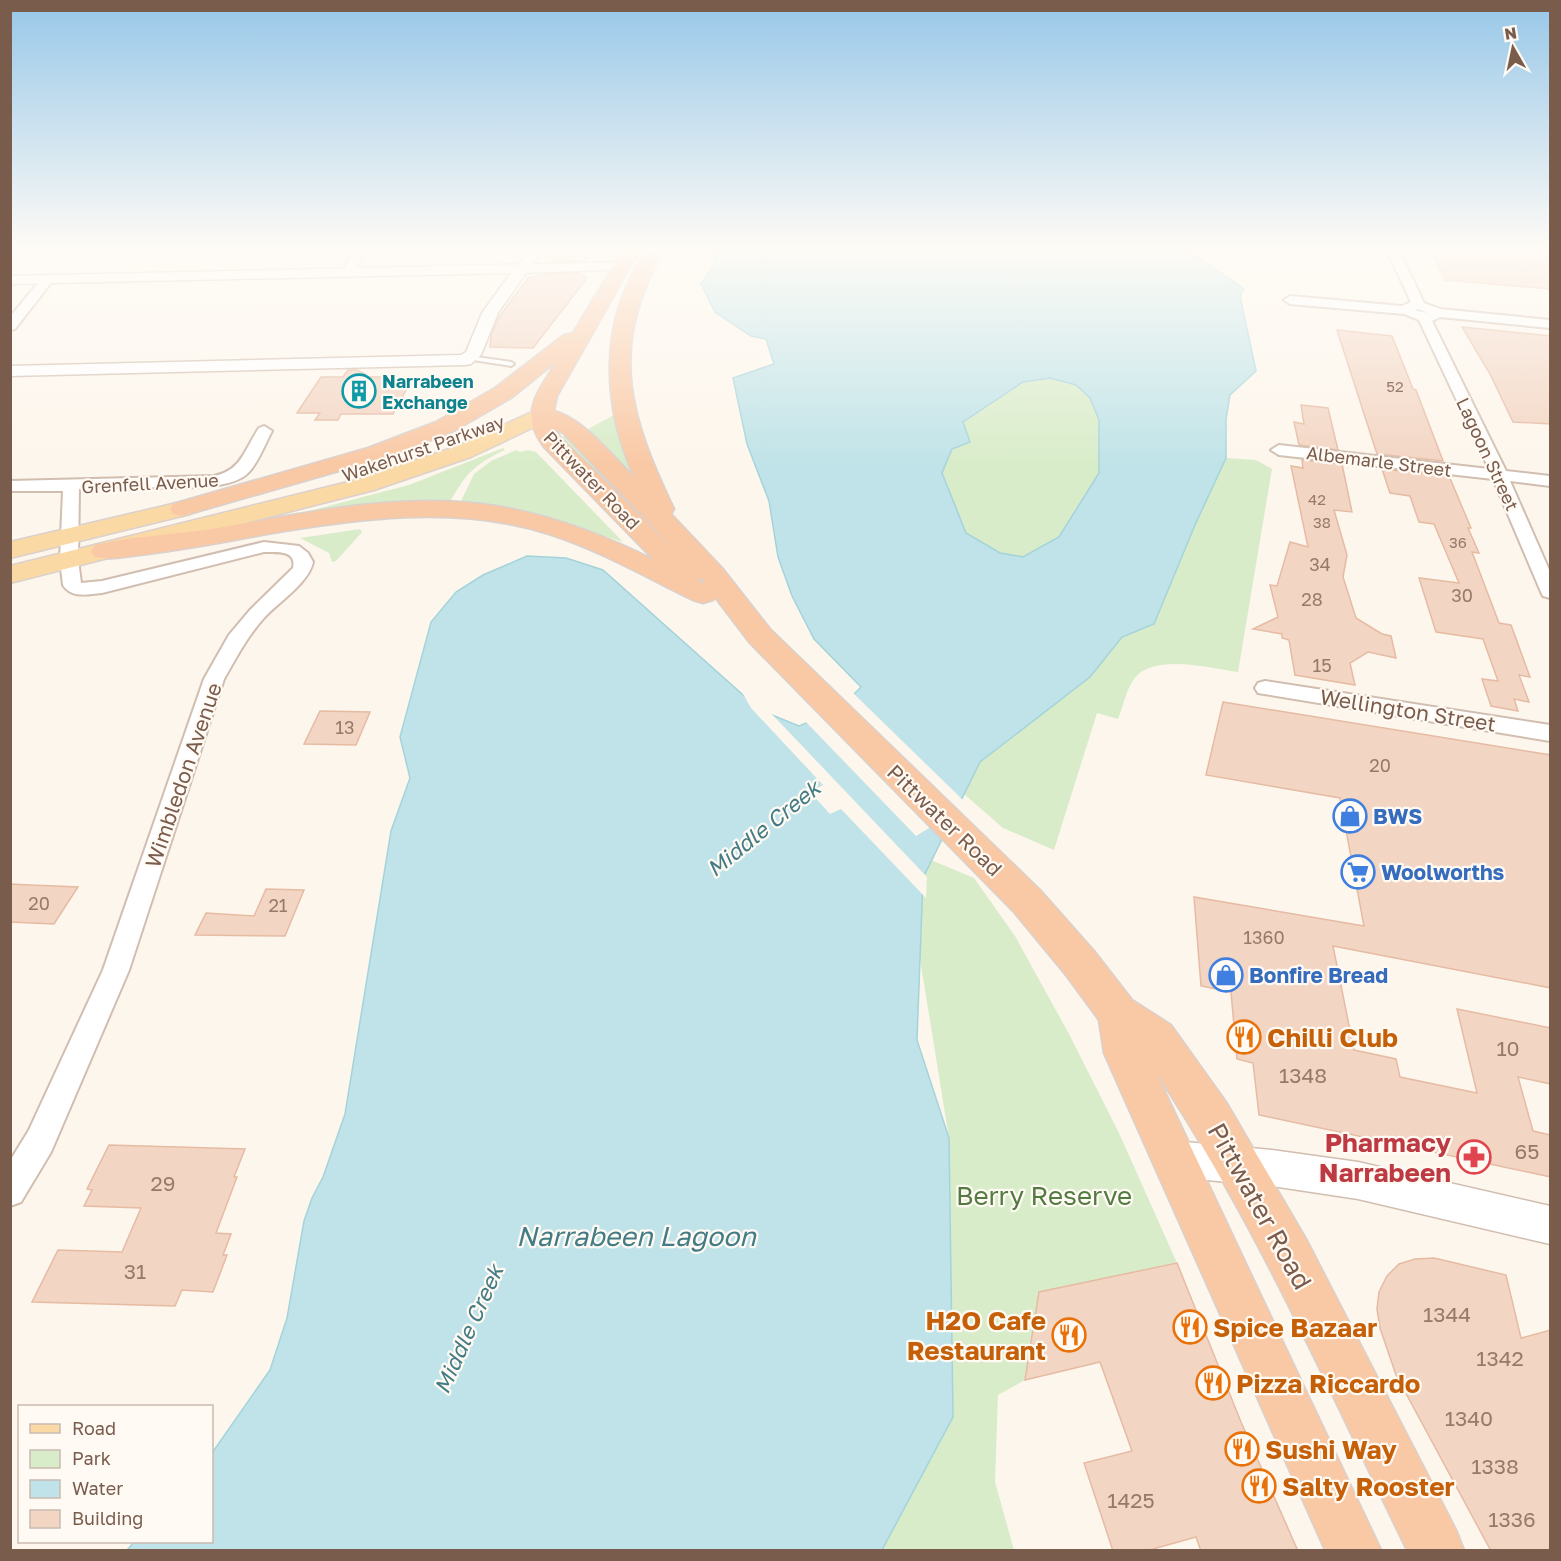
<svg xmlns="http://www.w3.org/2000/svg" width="1561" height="1561" font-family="'Golos Text',sans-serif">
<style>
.green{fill:#d8ecc9}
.water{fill:#bfe3e8;stroke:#a5d3da;stroke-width:1.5;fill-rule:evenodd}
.pier{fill:#fdf6ec}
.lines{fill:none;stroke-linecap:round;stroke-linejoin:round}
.stream{stroke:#a5d3da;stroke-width:4.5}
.building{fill:#f3d5c3;stroke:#e6bba3;stroke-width:1.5}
.service-casing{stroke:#d1beb0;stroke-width:4}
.minor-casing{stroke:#d1beb0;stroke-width:4}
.tertiary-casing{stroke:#d1beb0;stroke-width:3}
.primary-casing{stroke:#dad1cd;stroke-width:3}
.trunk-casing{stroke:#dad1cd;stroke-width:3}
.service{fill:#fff;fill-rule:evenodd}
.minor{fill:#fff;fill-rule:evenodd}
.tertiary{fill:#fff;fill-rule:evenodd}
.primary{fill:#fbd9a5;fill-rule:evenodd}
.trunk{fill:#f9c8a4;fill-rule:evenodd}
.labels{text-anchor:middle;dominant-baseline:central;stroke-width:4.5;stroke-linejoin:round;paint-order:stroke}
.far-number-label{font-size:15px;fill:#987a6a}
.far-culture-label{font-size:18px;font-weight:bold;fill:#0d838f;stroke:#fffaf3;text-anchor:start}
.far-street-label{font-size:18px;fill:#7a5c4d;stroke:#fffaf3}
.number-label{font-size:18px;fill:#987a6a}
.street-label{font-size:21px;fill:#7a5c4d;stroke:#fffaf3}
.shop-label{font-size:21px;font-weight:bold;fill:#366cbe;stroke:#fffaf3;text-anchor:start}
.near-number-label{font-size:21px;fill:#987a6a}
.water-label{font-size:22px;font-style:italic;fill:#437c86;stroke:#fffaf3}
.near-food-label{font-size:26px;font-weight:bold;fill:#c56008;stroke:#fffaf3;text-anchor:start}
.near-health-label{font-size:26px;font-weight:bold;fill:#be3a42;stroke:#fffaf3;text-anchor:end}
.near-park-label{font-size:26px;fill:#537a41;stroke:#fffaf3}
.near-street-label{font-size:26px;fill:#7a5c4d;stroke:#fffaf3}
.near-water-label{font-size:27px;font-style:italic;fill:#437c86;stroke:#fffaf3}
</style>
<rect width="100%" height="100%" fill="#fdf6ec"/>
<!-- green -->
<g class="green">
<path d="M1050 378 1076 385 1090 398 1099 420V473L1059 537 1023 557 1000 553 966 533 942 472 962 422 1023 382Z"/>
<path d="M614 415 626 457 639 485 588 429Z"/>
<path d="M565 436 577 447 652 523 648 525 560 438Z"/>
<path d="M503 448 505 450C475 464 466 473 450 502L286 517 409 485Z"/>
<path d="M516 450 520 452 528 450 536 452 623 542 559 522 459 505 474 474 491 461Z"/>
<path d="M1226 458 1256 460 1272 469 1238 672C1210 668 1153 653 1134 679 1126 690 1123 707 1118 719L1097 713 1054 850 1003 828 964 794 980 762 1090 677 1122 637 1154 624 1195 525Z"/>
<path d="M360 529 362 532 336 561 332 562 329 553 300 538Z"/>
<path d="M931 860 974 878 1015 936 1069 1034 1119 1133 1177 1263 1039 1292 1025 1380 998 1395 995 1482 1014 1550H882L953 1417 949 1138 920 959 923 878Z"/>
</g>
<!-- water -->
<path class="water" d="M712 248H1187C1205 265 1224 274 1244 289L1240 296 1256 371 1230 395 1226 419V458L1195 525 1154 624 1122 637 1090 677 980 762 923 878 917 1040 949 1138 953 1417 882 1550H127L134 1542H212V1453L270 1370 287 1318 304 1221 312 1198 323 1177 345 1114 391 831 410 778 400 737 431 622 456 592 483 575 527 556 566 558 603 570 760 710 799 726 837 711 861 687 814 639 792 596 778 557 769 501 747 444 733 378 774 364 766 339 751 336 715 312 701 284 715 264ZM1050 378 1076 385 1090 398 1099 420V473L1059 537 1023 557 1000 553 966 533 942 473 952 449 970 442 963 422 1023 382Z"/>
<!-- pier -->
<g class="pier">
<path d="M739 687 767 709 927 877 926 898 841 809 830 814 810 792 823 785 751 708Z"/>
<path d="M852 692 964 801 959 810 916 836 805 721 835 709Z"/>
</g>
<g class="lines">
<!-- stream -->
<path class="stream" d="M10 255 19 248"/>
</g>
<!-- building -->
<g class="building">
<path d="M556 248H595L584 261H552Z"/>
<path d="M1429 248H1551V289L1445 280Z"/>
<path d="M580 273 587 278 533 348 490 347 491 336 499 317 528 278 548 274Z"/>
<path d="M1462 327 1551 336V424L1513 422 1490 374Z"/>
<path d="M1337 330 1392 336 1413 389 1416 390 1443 461 1377 454Z"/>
<path d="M348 370H357L365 374 363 377H413L393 414H341L338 420H315L320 413H297L321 377H343Z"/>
<path d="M1301 405 1328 408 1338 450 1299 445 1294 422 1304 424Z"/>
<path d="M1302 460 1342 464 1352 512 1334 510 1347 555 1343 577 1356 618 1382 634 1391 636 1396 658 1368 652 1350 663 1355 685 1295 675 1289 640 1282 638V634L1253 629 1278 617 1270 585 1277 586 1290 542 1308 547 1291 466 1303 468Z"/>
<path d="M1382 469 1449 476 1471 528H1468L1479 553 1472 552 1499 623 1511 625 1530 677 1519 675 1529 702 1514 699 1518 711 1491 706 1482 679 1498 681 1483 639 1436 632 1419 578 1459 583 1434 524 1419 522 1410 496 1390 493Z"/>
<path d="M1223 702 1551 755V988L1333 946 1354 1050 1396 1059 1400 1077 1477 1093 1457 1009 1551 1028V1084L1518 1077 1533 1131 1551 1135V1177L1259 1115 1253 1063 1237 1059 1231 992 1201 986 1194 897 1364 926 1340 798 1206 775Z"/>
<path d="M320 711 370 712 356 745 304 744Z"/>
<path d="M10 884 30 885 78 887 54 924 10 922Z"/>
<path d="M266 889 304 890 285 936 195 935 206 913 254 916Z"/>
<path d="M109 1145 245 1149 234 1177H237L216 1233 231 1234 223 1255H227L213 1292 182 1290 175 1306 32 1302 58 1250 122 1252 141 1208 84 1206 92 1190 87 1189Z"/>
<path d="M1434 1258 1506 1275 1521 1338 1551 1330V1551H1491L1396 1375 1380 1328 1377 1309 1379 1292 1387 1276 1399 1264 1415 1259Z"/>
<path d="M1177 1263 1241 1422 1298 1551H1201L1196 1537 1146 1551H1113L1084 1463 1132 1451 1100 1362 1025 1380 1039 1292Z"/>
</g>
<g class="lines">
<defs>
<path id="service" d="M469 356 511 362 514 364 511 366 467 359V357Z"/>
<g id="minor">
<path d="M355 248H367L352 275H344L342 272Z"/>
<path d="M532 248H544L526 271H518L516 268Z"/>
<path d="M1386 248H1398L1424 303 1440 309 1550 320V328L1440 317 1432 321 1506 471 1550 476V486L1510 481 1550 572V598L1543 596 1541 592 1493 479 1279 455 1271 450 1279 445 1489 469 1419 320 1404 314 1290 304 1284 300 1290 296 1402 306 1411 302ZM1418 309 1428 313 1414 310Z"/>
<path d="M47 276 53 280 15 329 10 330V317L43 277Z"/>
<path d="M264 426 272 431C265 444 259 461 249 472 224 500 117 480 79 489L78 560 81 583 102 581 264 542 299 546 308 553 313 562C309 583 277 603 263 619 247 637 236 658 224 679L129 970 51 1152 21 1202 10 1206V1161L29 1130 103 970 204 679 229 635 250 610 293 568C297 550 277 552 264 552L102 593C88 594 72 599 63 585L60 560 63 491H10V481L214 476C242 470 244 450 259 428Z"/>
<path d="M1265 681 1550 725V741L1258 693 1255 688 1258 683Z"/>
</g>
<g id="tertiary">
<path d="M623 262 628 263 630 266 628 269 526 273 498 313 481 355 471 364 465 365 10 376V366L461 355 466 352 482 313 511 273 10 284V276Z"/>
<path d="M1174 1141 1272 1150 1358 1162 1550 1206V1244L1358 1199 1272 1186 1174 1177 1161 1172 1156 1159 1161 1146Z"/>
</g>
<g id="primary">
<path d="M541 408 549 410 552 415 549 420 471 457 374 490 10 583V566L356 480 455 447Z"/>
<path d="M181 502 190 504 193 509 190 514 10 558V542Z"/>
</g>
<path id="trunk" d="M624 248H641L557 396 554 411C583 418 613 457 635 478 602 408 598 321 644 255H656L659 259C609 353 631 419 674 509L671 514 722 568 770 629 1040 890 1094 951 1132 1000 1171 1025 1226 1102 1306 1239 1456 1530 1464 1550H1407C1328 1388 1255 1221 1155 1071L1381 1550H1325L1104 1053 1099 1020 1066 975 1014 912 750 643 715 597 713 600 703 603 693 600C646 577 599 550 549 534 456 504 354 519 261 535 221 543 180 550 140 555 125 557 109 560 95 557L91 551 95 545C131 536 174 535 212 529 300 514 392 493 482 504 543 512 600 533 654 560L544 447C518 413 538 392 557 361L511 398 452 432 384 458 182 516 173 514 170 509 173 504 368 448 436 422 495 388 564 335 573 333ZM555 428 564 434 683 558 560 437ZM700 577 706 584 698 581Z"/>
</defs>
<!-- service casing -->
<use href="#service" class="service-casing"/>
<!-- minor casing -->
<use href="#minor" class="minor-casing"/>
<!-- tertiary casing -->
<use href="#tertiary" class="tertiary-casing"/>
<!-- primary casing -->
<use href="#primary" class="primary-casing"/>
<!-- trunk casing -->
<use href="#trunk" class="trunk-casing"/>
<!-- service -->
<use href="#service" class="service"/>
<!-- minor -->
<use href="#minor" class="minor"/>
<!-- tertiary -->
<use href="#tertiary" class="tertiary"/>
<!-- primary -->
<use href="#primary" class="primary"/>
<!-- trunk -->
<use href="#trunk" class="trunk"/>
</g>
<!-- sky -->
<linearGradient id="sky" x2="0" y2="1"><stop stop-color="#97c7e8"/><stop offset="0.53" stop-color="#fefbf6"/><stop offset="1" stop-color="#fefbf6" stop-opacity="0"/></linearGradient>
<rect width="1561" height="467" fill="url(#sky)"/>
<!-- icons -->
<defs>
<symbol id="building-ring" viewBox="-11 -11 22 22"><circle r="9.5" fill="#fffaf3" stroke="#0f9aa8" stroke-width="1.5"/><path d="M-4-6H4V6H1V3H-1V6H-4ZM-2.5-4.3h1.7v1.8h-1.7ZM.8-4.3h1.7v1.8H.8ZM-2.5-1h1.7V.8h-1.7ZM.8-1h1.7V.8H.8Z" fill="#0f9aa8"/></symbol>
<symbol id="shop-ring" viewBox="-11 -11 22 22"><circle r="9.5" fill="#fffaf3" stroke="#3f7fe0" stroke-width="1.5"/><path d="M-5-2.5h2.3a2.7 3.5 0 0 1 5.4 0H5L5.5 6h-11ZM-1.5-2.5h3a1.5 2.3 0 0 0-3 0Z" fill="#3f7fe0"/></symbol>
<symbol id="supermarket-ring" viewBox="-11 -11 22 22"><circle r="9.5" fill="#fffaf3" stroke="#3f7fe0" stroke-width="1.5"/><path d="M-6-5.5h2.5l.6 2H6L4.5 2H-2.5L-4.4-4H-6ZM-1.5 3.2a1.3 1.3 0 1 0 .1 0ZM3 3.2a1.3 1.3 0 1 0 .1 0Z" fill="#3f7fe0"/></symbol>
<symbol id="restaurant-ring" viewBox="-11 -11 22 22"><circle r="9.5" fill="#fffaf3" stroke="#e8710a" stroke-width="1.5"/><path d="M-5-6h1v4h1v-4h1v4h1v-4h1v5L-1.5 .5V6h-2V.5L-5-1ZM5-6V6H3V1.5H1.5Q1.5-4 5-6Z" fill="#e8710a"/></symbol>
<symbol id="pharmacy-ring" viewBox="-11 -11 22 22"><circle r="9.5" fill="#fffaf3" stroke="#e0444e" stroke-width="1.5"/><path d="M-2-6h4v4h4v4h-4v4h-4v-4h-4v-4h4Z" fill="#e0444e"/></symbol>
</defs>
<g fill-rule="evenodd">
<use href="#building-ring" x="340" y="372" width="38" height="38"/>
<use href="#shop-ring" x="1331" y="797" width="38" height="38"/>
<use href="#supermarket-ring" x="1339" y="853" width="38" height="38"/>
<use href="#shop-ring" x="1207" y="956" width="38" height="38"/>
<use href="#restaurant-ring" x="1225" y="1018" width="38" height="38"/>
<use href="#pharmacy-ring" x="1455" y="1138" width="38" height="38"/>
<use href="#restaurant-ring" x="1171" y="1308" width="38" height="38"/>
<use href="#restaurant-ring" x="1050" y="1316" width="38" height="38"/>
<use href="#restaurant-ring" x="1194" y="1364" width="38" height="38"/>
<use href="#restaurant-ring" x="1223" y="1430" width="38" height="38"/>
<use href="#restaurant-ring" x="1240" y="1467" width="38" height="38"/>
</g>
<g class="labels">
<!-- far-number labels -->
<g class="far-number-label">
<text x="1395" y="386">52</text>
<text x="1317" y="499">42</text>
<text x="1322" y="522">38</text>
<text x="1458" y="542">36</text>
</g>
<!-- far-culture labels -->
<g class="far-culture-label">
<text x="382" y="381">Narrabeen<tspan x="382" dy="21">Exchange</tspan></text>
</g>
<!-- far-street labels -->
<g class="far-street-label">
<text transform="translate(423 448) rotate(-19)">Wakehurst Parkway</text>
<text transform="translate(1488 454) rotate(65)">Lagoon Street</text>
<text transform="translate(1379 461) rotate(7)">Albemarle Street</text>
<text transform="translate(592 480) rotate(46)">Pittwater Road</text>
<text transform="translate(150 483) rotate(-3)">Grenfell Avenue</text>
</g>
<!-- number labels -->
<g class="number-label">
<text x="1320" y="564">34</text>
<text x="1462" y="595">30</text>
<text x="1312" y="599">28</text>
<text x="1322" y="665">15</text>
<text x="345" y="727">13</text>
<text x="1380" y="765">20</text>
<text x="39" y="903">20</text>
<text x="278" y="905">21</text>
<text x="1264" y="937">1360</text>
</g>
<!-- street labels -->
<g class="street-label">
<text transform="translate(1408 710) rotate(9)">Wellington Street</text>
<text transform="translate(183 775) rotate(-71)">Wimbledon Avenue</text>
<text transform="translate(945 820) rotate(44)">Pittwater Road</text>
</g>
<!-- shop labels -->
<g class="shop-label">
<text x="1373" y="816">BWS</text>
<text x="1381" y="872">Woolworths</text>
<text x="1249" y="975">Bonfire Bread</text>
</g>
<!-- near-number labels -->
<g class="near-number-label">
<text x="1508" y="1048">10</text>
<text x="1303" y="1075">1348</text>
<text x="1527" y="1151">65</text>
<text x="163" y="1183">29</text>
<text x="135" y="1271">31</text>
<text x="1447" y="1314">1344</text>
<text x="1500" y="1358">1342</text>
<text x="1469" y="1418">1340</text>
<text x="1495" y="1466">1338</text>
<text x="1131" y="1500">1425</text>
<text x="1512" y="1519">1336</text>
</g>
<!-- water labels -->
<g class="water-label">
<text transform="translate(763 828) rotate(-39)">Middle Creek</text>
<text transform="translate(468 1329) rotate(-66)">Middle Creek</text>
</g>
<!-- near-food labels -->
<g class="near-food-label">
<text x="1267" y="1037">Chilli Club</text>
<text x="1046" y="1320" text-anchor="end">H2O Cafe<tspan x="1046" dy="30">Restaurant</tspan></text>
<text x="1213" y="1327">Spice Bazaar</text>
<text x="1236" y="1383">Pizza Riccardo</text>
<text x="1265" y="1449">Sushi Way</text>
<text x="1282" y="1486">Salty Rooster</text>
</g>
<!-- near-health labels -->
<g class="near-health-label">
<text x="1451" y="1142">Pharmacy<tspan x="1451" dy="30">Narrabeen</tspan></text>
</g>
<!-- near-park labels -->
<g class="near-park-label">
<text x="1044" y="1195">Berry Reserve</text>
</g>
<!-- near-street labels -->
<g class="near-street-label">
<text transform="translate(1260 1206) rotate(61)">Pittwater Road</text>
</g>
<!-- near-water labels -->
<g class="near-water-label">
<text x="636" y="1236">Narrabeen Lagoon</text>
</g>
</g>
<!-- border -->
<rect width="1561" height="1561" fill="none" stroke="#7a5c4d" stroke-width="24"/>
<!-- legend -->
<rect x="18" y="1405" width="195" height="138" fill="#fffaf3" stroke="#cabbb1" stroke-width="1.5"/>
<rect x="30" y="1424" width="30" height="9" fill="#fbd9a5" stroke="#cabbb1" stroke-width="1.5"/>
<text x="72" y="1435" font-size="18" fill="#7a5c4d">Road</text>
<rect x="30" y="1450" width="30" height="18" fill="#d8ecc9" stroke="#cabbb1" stroke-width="1.5"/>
<text x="72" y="1465" font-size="18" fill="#7a5c4d">Park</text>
<rect x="30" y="1480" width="30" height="18" fill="#bfe3e8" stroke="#cabbb1" stroke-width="1.5"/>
<text x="72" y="1495" font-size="18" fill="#7a5c4d">Water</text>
<rect x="30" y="1510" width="30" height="18" fill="#f3d5c3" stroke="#cabbb1" stroke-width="1.5"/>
<text x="72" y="1525" font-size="18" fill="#7a5c4d">Building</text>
<!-- north arrow -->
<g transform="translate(1513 48) rotate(351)" stroke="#fffaf3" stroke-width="4.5" paint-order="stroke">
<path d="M0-4.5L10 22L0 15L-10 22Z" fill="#7a5c4d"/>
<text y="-9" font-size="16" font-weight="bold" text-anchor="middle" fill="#7a5c4d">N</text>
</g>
</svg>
